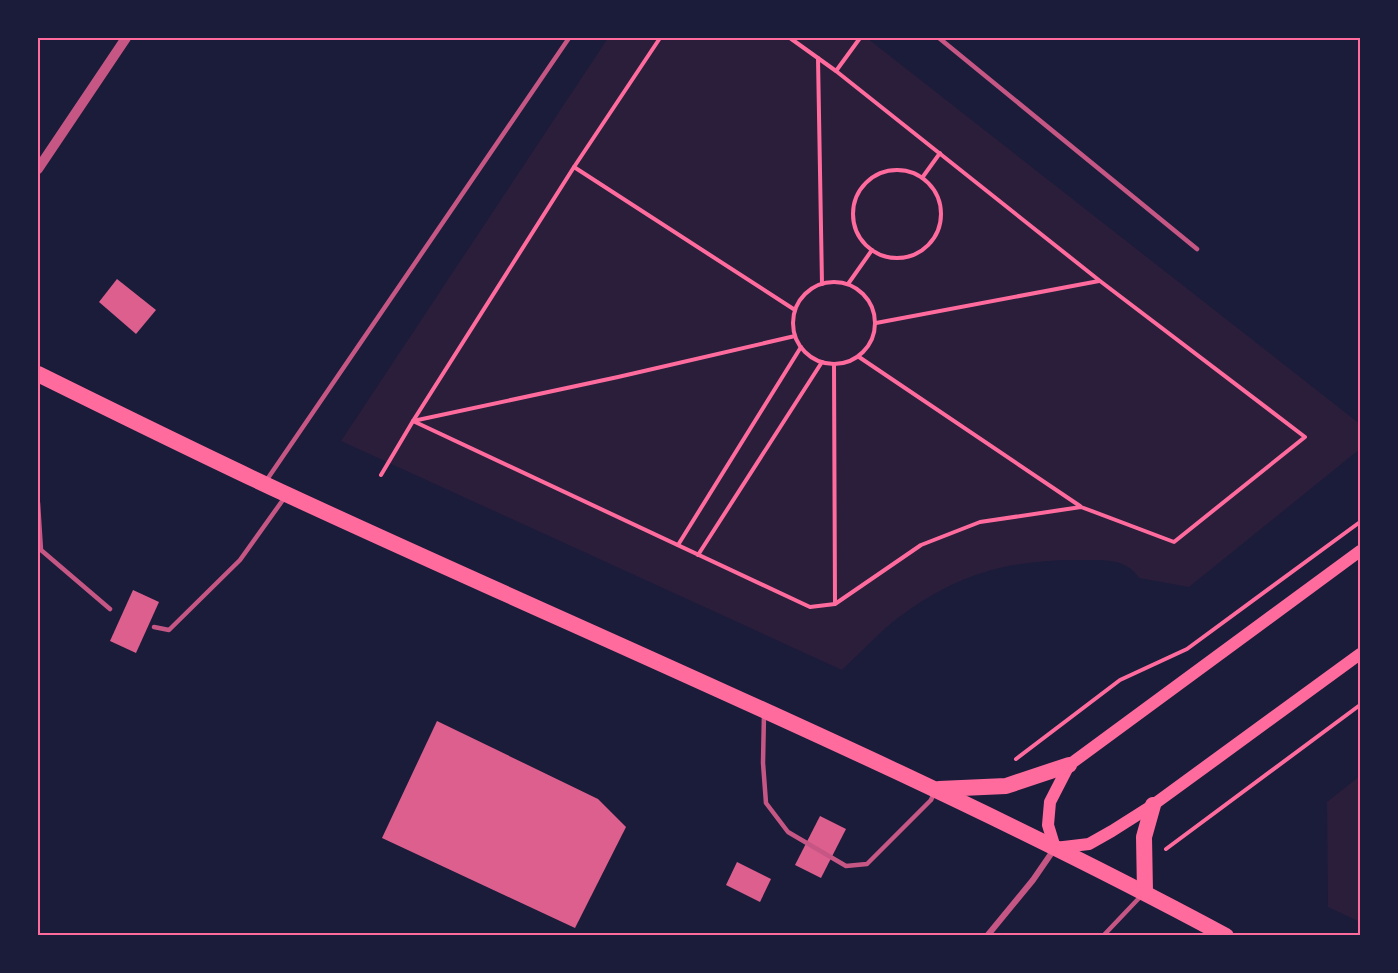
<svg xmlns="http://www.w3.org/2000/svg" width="1398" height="973" font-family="'Work Sans',sans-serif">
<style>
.green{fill:#2a1e3b}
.building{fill:#dd5f8e}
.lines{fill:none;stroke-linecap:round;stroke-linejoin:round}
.path{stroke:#ff6b9d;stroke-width:4}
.service{stroke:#c65784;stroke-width:4.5}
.minor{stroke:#c65784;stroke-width:6}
.tertiary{stroke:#c65784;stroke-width:10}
.secondary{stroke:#ff6b9d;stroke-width:12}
.trunk{stroke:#ff6b9d;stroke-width:16}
.neatline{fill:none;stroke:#ff6b9d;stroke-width:2}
</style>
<rect width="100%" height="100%" fill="#1b1b3a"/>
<!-- green -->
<g class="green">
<path d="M608 38H867L1360 424V449L1189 587 1139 578C1127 558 1102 560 1081 560 1004 559 949 577 889 625 873 639 858 655 842 670L341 441Z"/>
<path d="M1360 776V922L1328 907 1327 802Z"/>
</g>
<!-- building -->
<g class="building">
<path d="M117 279 156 310 136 334 99 302Z"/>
<path d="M133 590 159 602 136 653 110 641Z"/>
<path d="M437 721 598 799 626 827 575 928 382 838Z"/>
<path d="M820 816 846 829 821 878 795 865Z"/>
<path d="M737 862 771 879 760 902 726 885Z"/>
</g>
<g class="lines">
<!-- path -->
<g class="path">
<path d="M660 38 574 167 413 421 810 607 835 604 921 545 980 522 1081 507 1174 542 1305 437 1100 281 836 71 790 38"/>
<path d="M818 58 822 284"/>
<path d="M836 71 860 38"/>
<path d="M574 167 795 310"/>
<circle cx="897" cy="214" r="44"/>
<path d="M922 178 940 153"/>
<circle cx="834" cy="323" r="41"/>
<path d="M848 284 872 250"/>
<path d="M876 323 1099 281"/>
<path d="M859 357 1080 506"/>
<path d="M834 365 835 603"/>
<path d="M381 475 413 421 618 377 795 336"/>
<path d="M678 545 801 347"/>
<path d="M698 555 822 362"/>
<path d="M1016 759 1120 680 1187 649 1360 522"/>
<path d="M1166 849 1360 705"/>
</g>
<!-- service -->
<g class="service">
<path d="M939 38 1197 249"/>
<path d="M266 481 569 38"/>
<path d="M38 503 41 550 110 609"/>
<path d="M154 627 169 630 240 560 285 497"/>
<path d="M764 713 763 763 766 803 788 832 846 866 867 864 931 800 934 793"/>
<path d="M1103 936 1141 896"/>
</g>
<!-- minor -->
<path class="minor" d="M987 936 1033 880 1055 848"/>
<!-- tertiary -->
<path class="tertiary" d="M38 169 126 38"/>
<!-- secondary -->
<path class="secondary" d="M1360 551 1069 765 1050 802 1048 825 1055 848 1089 844 1112 831 1153 805 1360 654"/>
<!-- trunk -->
<g class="trunk">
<path d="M38 374C121 415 204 456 288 495 601 640 921 772 1226 936"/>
<path d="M939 789 1006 786 1069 765"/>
<path d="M1145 892 1144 837 1153 805"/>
</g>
</g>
<!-- border -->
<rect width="1398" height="973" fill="none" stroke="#1b1b3a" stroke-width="78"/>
<rect x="39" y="39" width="1320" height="895" class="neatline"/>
</svg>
